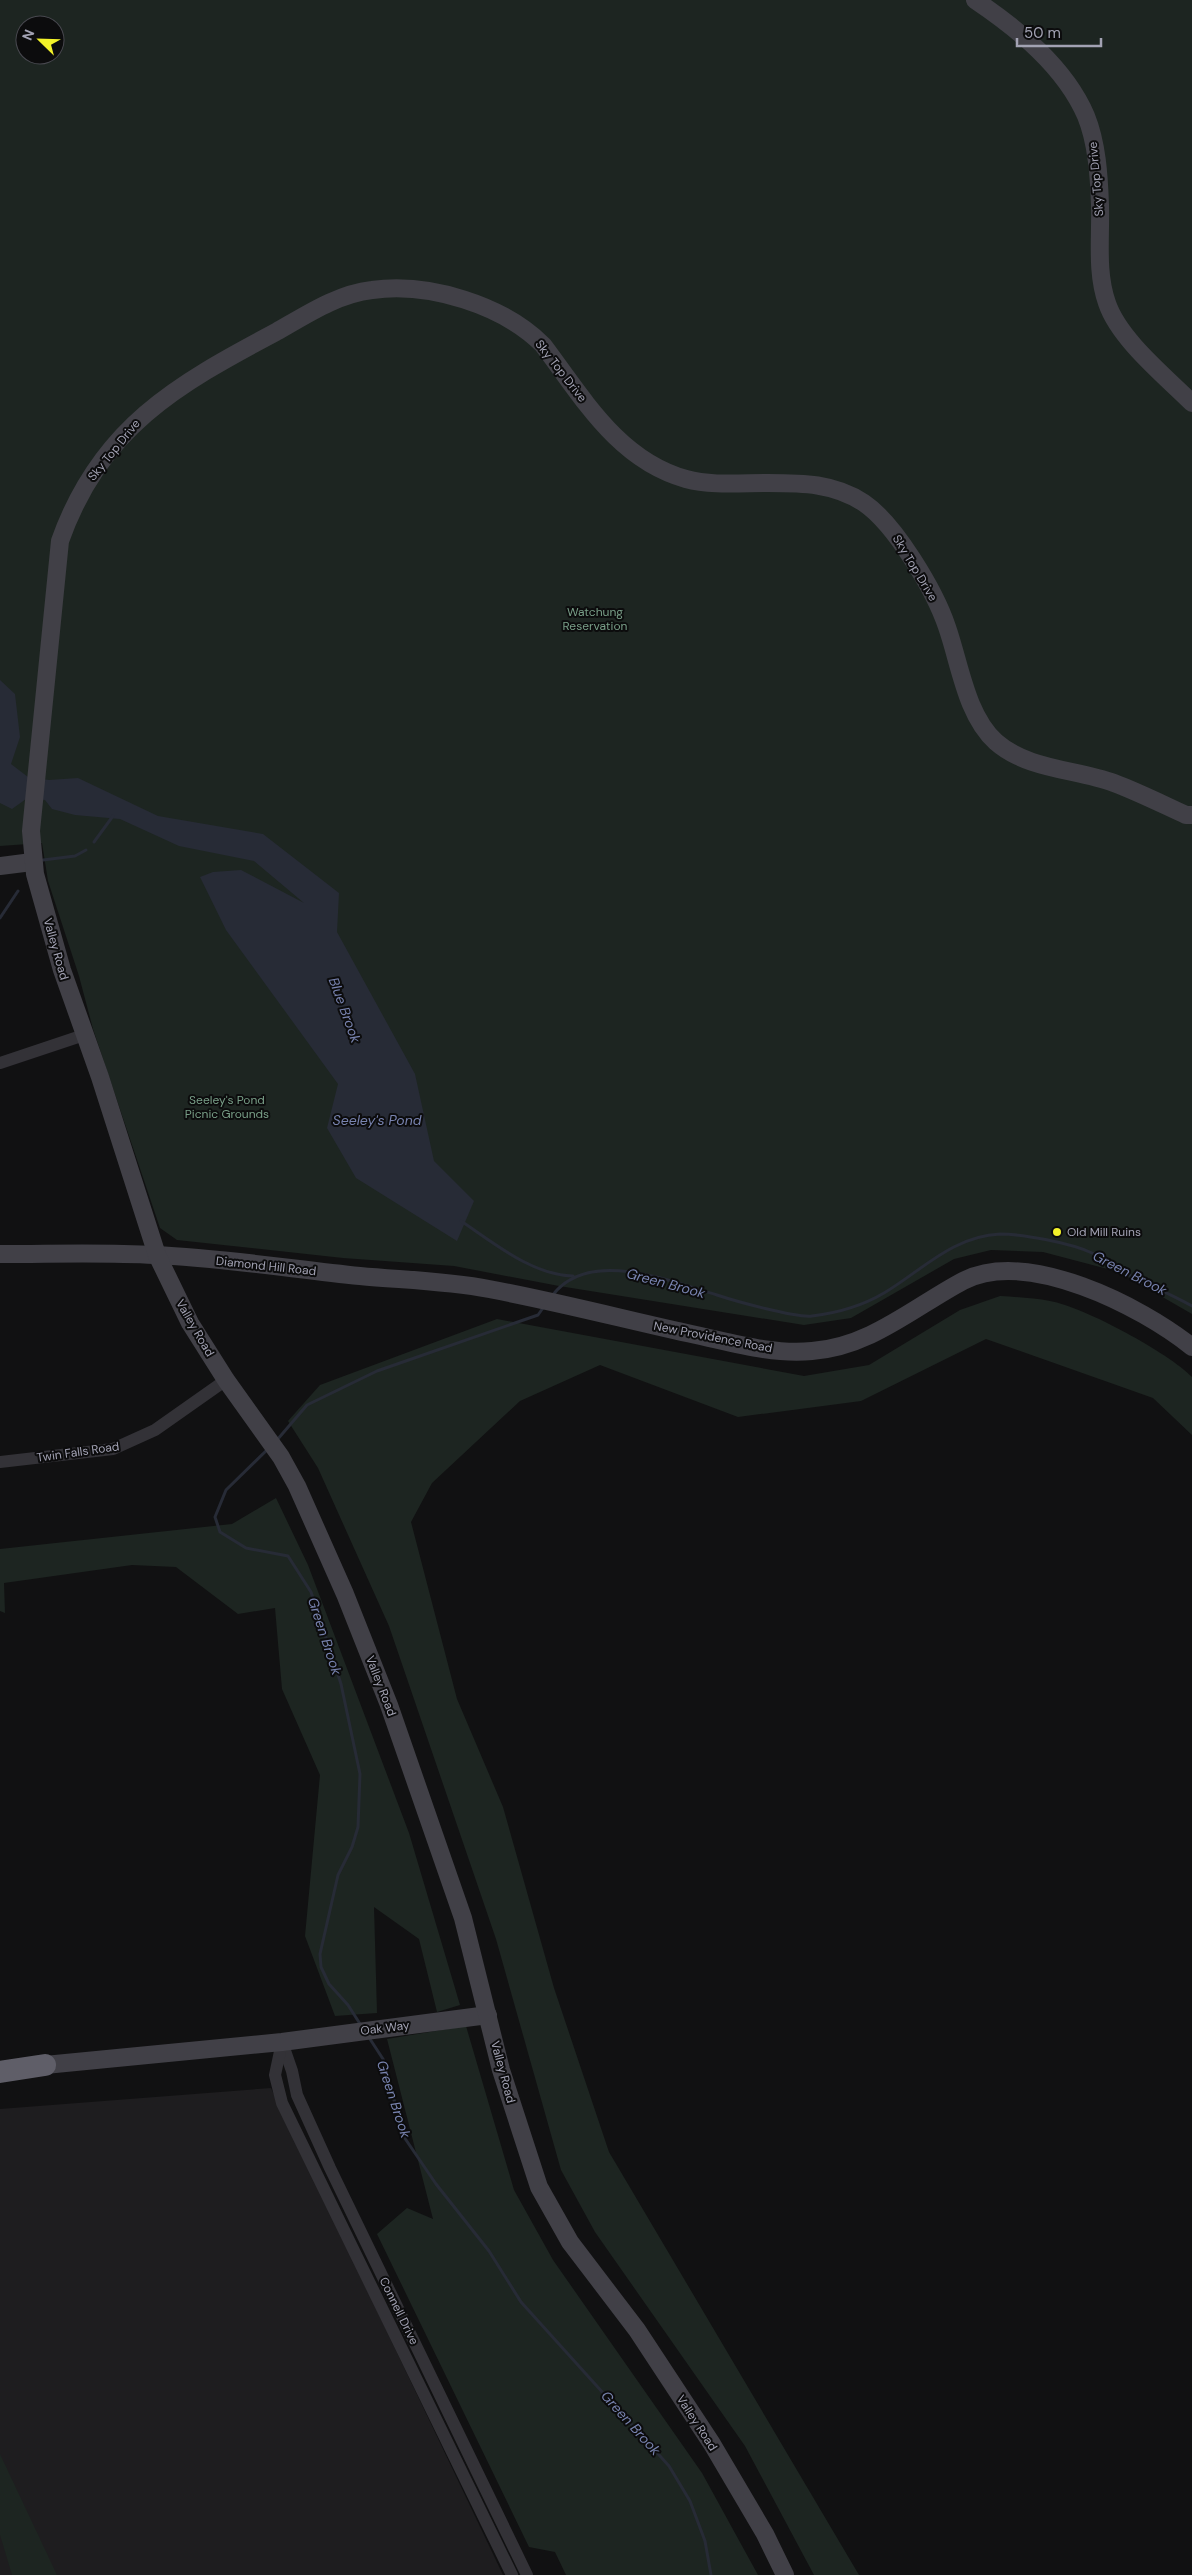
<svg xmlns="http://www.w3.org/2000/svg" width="1192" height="2575" font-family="'DM Sans',sans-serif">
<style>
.built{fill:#1e1d1f}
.green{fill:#1d2521;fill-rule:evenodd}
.water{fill:#272b36}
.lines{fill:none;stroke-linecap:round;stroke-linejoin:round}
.stream{stroke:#272b36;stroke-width:3}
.street{stroke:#333237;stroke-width:12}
.secondary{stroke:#414047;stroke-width:18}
.highway{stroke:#5f5e68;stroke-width:22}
.poi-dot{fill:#f3f229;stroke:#0c0c0d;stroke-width:2}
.labels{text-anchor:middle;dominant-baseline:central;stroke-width:4;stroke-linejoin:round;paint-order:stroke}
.street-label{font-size:12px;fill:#a2a2b3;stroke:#0c0c0d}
.park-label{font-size:12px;fill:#799f88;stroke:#0c0c0d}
.poi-label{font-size:12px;fill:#a2a2b3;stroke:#0c0c0d;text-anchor:start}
.water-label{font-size:14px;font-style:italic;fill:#7883af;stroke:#0c0c0d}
</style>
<rect width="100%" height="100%" fill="#111112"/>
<!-- built -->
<path class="built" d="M271 2088 503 2575H0V2109Z"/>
<!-- green -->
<g class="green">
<path d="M0 0H1192V1314L1119 1272 1043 1252 991 1250 954 1259 851 1318 804 1325 559 1286 454 1266 343 1258 177 1240 160 1228 93 1029 79 976 48 881 42 843 0 846ZM25 25H55V55H25Z"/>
<path d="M1000 1296C1017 1297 1034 1298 1050 1301 1084 1307 1169 1353 1192 1377V1435L1153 1398 986 1339 861 1401 738 1417 600 1365 520 1401 432 1483 411 1522 457 1699 503 1807 554 1988 609 2152 859 2575H814L745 2446 595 2232 561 2170 496 1939 389 1626 318 1468 288 1421 320 1385 497 1319 804 1376 869 1365 960 1310Z"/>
<path d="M276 1498 308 1565 409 1833 460 2005 437 2012 419 1939 374 1907 377 2013 335 2016 305 1936 320 1775 282 1689 275 1608 238 1614 176 1567 132 1565 4 1583 5 1613 0 1611V1549L232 1524Z"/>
<path d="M466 2026 514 2190 553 2260 702 2473 758 2575H566L555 2552 529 2547 377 2234 407 2208 433 2219 387 2039Z"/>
<path d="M0 2454 57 2575H12L0 2535Z"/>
</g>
<!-- water -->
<path class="water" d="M0 680 15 694 20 737 11 764 28 777 49 780 78 778 158 816 263 834 339 893 337 932 415 1074 434 1161 474 1201 457 1241 356 1178 327 1128 338 1084 226 930 200 877 213 872 241 870 304 903 254 861 179 846 120 819 75 815 52 809 45 800 26 799 12 809 0 803Z"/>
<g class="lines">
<!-- stream -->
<g class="stream">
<path d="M94 842 113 816"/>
<path d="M43 860 75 856 86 850"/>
<path d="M0 918 18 891"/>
<path d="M461 1221C494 1243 532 1275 573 1276"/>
<path d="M552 1296C588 1247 669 1281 717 1295 735 1301 796 1318 812 1316 837 1313 862 1306 884 1293 921 1271 953 1236 1000 1234 1023 1234 1071 1243 1092 1253 1105 1260 1118 1268 1131 1276 1151 1286 1172 1295 1192 1306"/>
<path d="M277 1440 307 1405 377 1371 538 1315 545 1305"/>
<path d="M269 1448 226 1490 215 1517 220 1532 246 1548 288 1556 311 1592 341 1684 360 1774 358 1827 352 1847 338 1875 320 1954 321 1967 329 1984 348 2005 362 2027"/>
<path d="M368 2036 383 2059 404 2137 436 2184 489 2251 521 2302 669 2466 690 2501 705 2541 711 2575"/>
</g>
<!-- street -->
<g class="street">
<path d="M0 1063 84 1035"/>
<path d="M0 1462 113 1449 155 1430 226 1380"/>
<path d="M282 2042 292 2071 297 2095 330 2168 527 2575"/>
<path d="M282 2042 275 2075 282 2103 512 2575"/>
</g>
<!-- secondary -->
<g class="secondary">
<path d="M975 0C1018 29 1065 67 1086 116 1097 143 1099 176 1100 205 1101 238 1096 272 1107 303 1119 339 1165 376 1192 403"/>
<path d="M0 866 32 862"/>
<path d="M0 1254C52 1254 104 1252 155 1255 223 1258 292 1269 360 1276 403 1280 447 1281 489 1289 559 1302 627 1320 696 1335 733 1343 774 1355 812 1351 870 1347 914 1307 963 1281 1027 1248 1141 1306 1192 1347"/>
<path d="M45 2065 282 2042 488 2015"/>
<path d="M785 2575 765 2534 712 2444 637 2330 570 2242 539 2187 501 2070 463 1918 389 1705 345 1594 297 1486 281 1457 226 1380 190 1323 157 1255 100 1077 62 970 35 874 31 831 60 541C100 428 176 385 276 332 306 315 337 294 372 290 429 282 503 305 543 345 583 398 618 460 686 479 711 486 741 483 768 483 802 483 834 483 864 503 895 524 935 591 947 627 960 664 966 715 996 742 1028 770 1076 769 1114 783 1138 792 1162 804 1186 815H1192"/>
</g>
<!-- highway -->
<path class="highway" d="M0 2072 45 2065"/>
</g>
<!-- markers -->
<circle class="poi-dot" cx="1057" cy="1232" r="5"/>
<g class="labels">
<!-- street labels -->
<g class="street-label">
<text transform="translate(1096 179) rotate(-95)">Sky Top Drive</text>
<text transform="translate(561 371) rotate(52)">Sky Top Drive</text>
<text transform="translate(114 450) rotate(-51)">Sky Top Drive</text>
<text transform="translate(915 568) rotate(59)">Sky Top Drive</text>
<text transform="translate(56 949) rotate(74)">Valley Road</text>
<text transform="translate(266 1266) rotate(6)">Diamond Hill Road</text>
<text transform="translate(195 1328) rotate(60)">Valley Road</text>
<text transform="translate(713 1337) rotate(11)">New Providence Road</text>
<text transform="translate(78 1452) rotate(-8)">Twin Falls Road</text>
<text transform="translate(381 1686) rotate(69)">Valley Road</text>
<text transform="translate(385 2028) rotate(-7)">Oak Way</text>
<text transform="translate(503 2072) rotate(75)">Valley Road</text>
<text transform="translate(399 2311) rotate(64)">Connell Drive</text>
<text transform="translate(697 2423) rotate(57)">Valley Road</text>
</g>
<!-- park labels -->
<g class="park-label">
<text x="595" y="612">Watchung<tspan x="595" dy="14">Reservation</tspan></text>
<text x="227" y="1100">Seeley's Pond<tspan x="227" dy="14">Picnic Grounds</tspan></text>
</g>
<!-- poi labels -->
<g class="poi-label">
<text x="1067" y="1232">Old Mill Ruins</text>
</g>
<!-- water labels -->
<g class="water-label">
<text transform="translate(345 1010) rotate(70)">Blue Brook</text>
<text x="377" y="1120">Seeley's Pond</text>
<text transform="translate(1130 1273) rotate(27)">Green Brook</text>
<text transform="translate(666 1283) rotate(15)">Green Brook</text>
<text transform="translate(325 1636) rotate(72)">Green Brook</text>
<text transform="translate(394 2099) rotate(72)">Green Brook</text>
<text transform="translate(631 2423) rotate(48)">Green Brook</text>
</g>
</g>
<!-- north arrow -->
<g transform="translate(40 40) rotate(293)"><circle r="24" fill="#0c0c0d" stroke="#48484f"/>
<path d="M0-4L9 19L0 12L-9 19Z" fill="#f3f229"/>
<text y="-8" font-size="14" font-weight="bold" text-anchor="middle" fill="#a2a2b3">N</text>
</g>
<!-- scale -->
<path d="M1017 38v8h84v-8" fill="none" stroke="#a2a2b3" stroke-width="2.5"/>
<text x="1024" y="38" font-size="15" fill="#a2a2b3" stroke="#0c0c0d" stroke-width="4" paint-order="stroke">50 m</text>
</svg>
